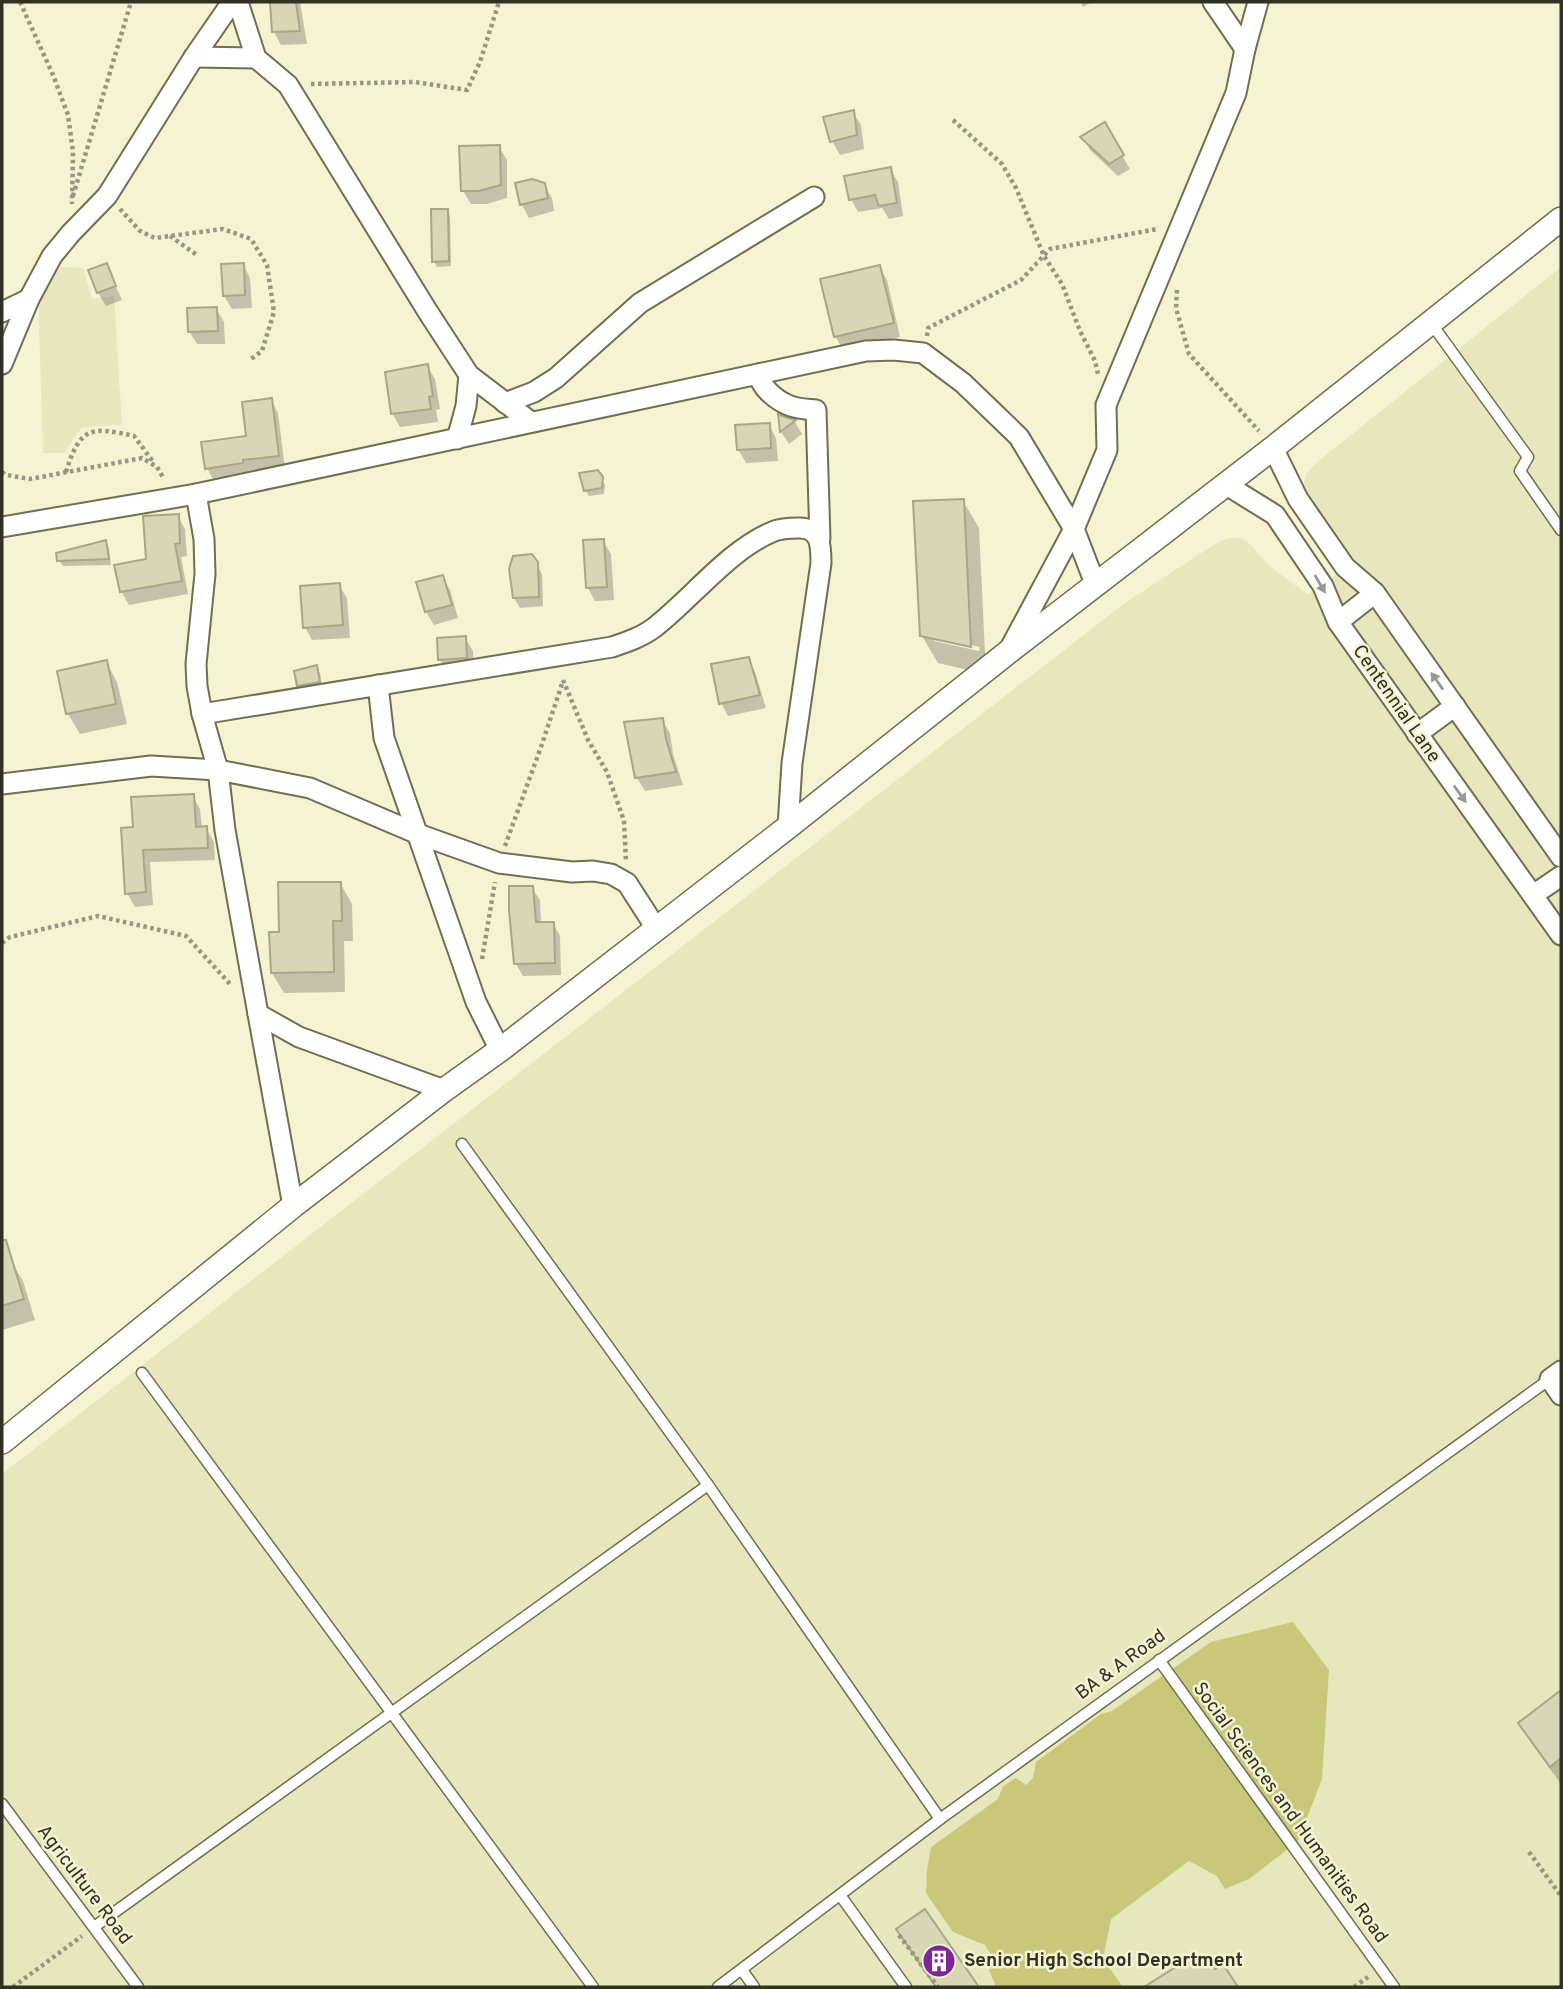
<svg xmlns="http://www.w3.org/2000/svg" width="1563" height="1989" font-family="Overpass,sans-serif">
<style>
.built{fill:#e7e7be}
.forest{fill:#c9c779}
.shadow{fill:#0003;fill-rule:evenodd}
.building{fill:#d7d7b6;stroke:#a7a788;stroke-width:2}
.lines{fill:none;stroke-linecap:round;stroke-linejoin:round}
.service-casing{stroke:#6f6f52;stroke-width:13}
.minor-casing{stroke:#6f6f52;stroke-width:23}
.tertiary-casing{stroke:#6f6f52;stroke-width:26}
.path{stroke:#97977f;stroke-width:4.5;stroke-dasharray:3.5 3.5;stroke-linecap:butt}
.service{stroke:#fff;stroke-width:10}
.minor{stroke:#fff;stroke-width:19}
.tertiary{stroke:#fff;stroke-width:23}
.oneway{fill:#989891}
.labels{text-anchor:middle;dominant-baseline:central;stroke-width:5;stroke-linejoin:round;paint-order:stroke}
.street-label{font-size:19px;fill:#303023;stroke:#f4f3d2}
.poi-label{font-size:19px;font-weight:bold;fill:#303023;stroke:#f4f3d2;text-anchor:start}
</style>
<rect width="100%" height="100%" fill="#f4f3d2"/>
<!-- built -->
<g class="built">
<path d="M61 267 83 268 92 299 114 296 122 425 82 427 64 453H43L38 292Z"/>
<path d="M1561 267V1987H2V1474L1125 603 1215 544 1228 538H1240L1250 544 1268 565 1307 594 1323 586 1345 567 1306 494 1304 483 1306 474 1316 463Z"/>
</g>
<!-- forest -->
<path class="forest" d="M1293 1622 1329 1670 1322 1779 1298 1841 1249 1879 1225 1889 1217 1876 1189 1861 1111 1919 1103 1959 1123 1987H996L989 1970 994 1960 985 1945 953 1932 926 1893 927 1870 931 1847 998 1799 1003 1786 1016 1778 1026 1785 1033 1778 1036 1762 1101 1714 1112 1711 1211 1642Z"/>
<!-- shadow -->
<g class="shadow">
<path d="M274 2H300L307 44 281 45 274 32 272 4Z"/>
<path d="M1080 2H1092L1083 7Z"/>
<path d="M853 112 861 125 864 149 840 155 832 141Z"/>
<path d="M1104 125 1130 169 1118 176 1090 150 1083 137Z"/>
<path d="M499 147 507 160V198L487 204H471L463 191Z"/>
<path d="M890 169 898 182 903 216 889 219 882 208 858 212 851 199Z"/>
<path d="M517 184 544 185 552 198 554 211 529 218 522 205Z"/>
<path d="M447 210 450 216 451 266 437 267 434 261Z"/>
<path d="M243 264 250 278 252 308 232 309 224 296Z"/>
<path d="M106 265 122 300 106 306 98 293 90 271Z"/>
<path d="M879 267 887 280 900 337 843 350 835 336Z"/>
<path d="M216 309 224 322 225 344H197L189 331Z"/>
<path d="M427 366 435 379 440 409 436 410 438 422 400 427 392 413Z"/>
<path d="M271 400 278 413 285 469 249 473 250 476 214 481 207 468 248 437Z"/>
<path d="M780 416 795 422 802 434 789 444 781 432Z"/>
<path d="M769 425 776 438 778 461 746 463 738 449Z"/>
<path d="M597 472 605 485 604 494 589 496 585 490Z"/>
<path d="M963 501 979 528 986 674 938 663 922 636ZM934 637 980 647 979 651 934 641Z"/>
<path d="M178 516 185 529 187 556 181 557 188 594 129 605 121 591 148 561Z"/>
<path d="M603 541 611 554 614 600 595 601 588 588Z"/>
<path d="M105 542 109 548 111 565 63 566 59 560Z"/>
<path d="M532 556 542 574 543 606 520 608 514 598Z"/>
<path d="M442 577 450 590 458 618 434 625 426 612Z"/>
<path d="M339 585 347 598 350 638 312 640 305 627Z"/>
<path d="M465 638 473 651 474 671 447 673 440 660 439 640Z"/>
<path d="M748 659 755 672 766 708 728 716 721 703Z"/>
<path d="M106 662 117 682 127 724 80 734 68 714Z"/>
<path d="M316 667 320 673 322 688 302 691 299 685Z"/>
<path d="M662 720 670 733 673 754 683 785 645 791 637 778 632 745Z"/>
<path d="M193 796 200 809 202 828H206L214 842 215 860 150 862 153 905 135 907 127 893 135 829Z"/>
<path d="M340 883 352 904 353 941H344L345 992 284 993 272 973 280 933Z"/>
<path d="M532 888 540 900 541 924 553 923 560 936 561 975 523 976 516 964Z"/>
<path d="M11 1261 23 1281 35 1320 2 1330V1263Z"/>
<path d="M1561 1693V1784L1532 1744 1521 1724Z"/>
</g>
<!-- building -->
<g class="building">
<path d="M270 2H296L300 31 272 32Z"/>
<path d="M854 110 857 135 830 142 823 117Z"/>
<path d="M1105 122 1124 155 1109 164 1080 137Z"/>
<path d="M500 145 501 185 479 191H461L459 146Z"/>
<path d="M891 167 897 203 879 206 875 195 849 200 844 176Z"/>
<path d="M532 179 545 183 548 198 520 205 515 183Z"/>
<path d="M431 209H448L449 261 432 262Z"/>
<path d="M107 263 116 286 97 293 88 270Z"/>
<path d="M244 263 245 295 223 296 221 264Z"/>
<path d="M880 265 894 323 834 337 820 279Z"/>
<path d="M217 307 218 331 188 332 187 308Z"/>
<path d="M428 364 433 396 429 397 431 409 391 414 385 372Z"/>
<path d="M272 398 279 456 243 460V463L205 469 201 442 246 436 242 402Z"/>
<path d="M778 414 788 418 796 420 780 432Z"/>
<path d="M770 423 771 448 737 450 735 425Z"/>
<path d="M598 470 603 477 602 488 584 491 579 473Z"/>
<path d="M964 499 971 647 920 636 913 501Z"/>
<path d="M179 514 180 543 175 544 182 581 120 592 114 565 146 559 143 516Z"/>
<path d="M604 539 607 587 586 588 583 540Z"/>
<path d="M106 540 109 559 57 561 56 553Z"/>
<path d="M532 554 538 562 539 597 513 598 509 569 513 556Z"/>
<path d="M443 575 452 605 425 612 416 582Z"/>
<path d="M340 583 343 625 303 628 300 586Z"/>
<path d="M466 636 467 658 438 660 437 638Z"/>
<path d="M749 657 760 695 719 704 711 664Z"/>
<path d="M107 660 116 704 66 714 57 671Z"/>
<path d="M317 665 320 682 297 686 294 671Z"/>
<path d="M663 718 666 739 676 772 635 778 624 722Z"/>
<path d="M194 794 196 827 207 826 208 848 143 850 146 892 125 894 121 828 133 827 131 797Z"/>
<path d="M278 882H341L342 921H333L334 972 271 973 269 932H279Z"/>
<path d="M509 886H533L536 922H554L555 963 514 964 509 910Z"/>
<path d="M2 1240H6L24 1299 2 1306Z"/>
<path d="M1561 1690V1758L1550 1767 1518 1723Z"/>
<path d="M925 1909 979 1987H936L896 1929Z"/>
<path d="M1195 1955 1202 1966 1210 1960 1215 1969 1223 1964 1238 1987H1144Z"/>
</g>
<g class="lines">
<defs>
<g id="service">
<path d="M1431 323 1528 457 1520 471 1561 530"/>
<path d="M462 1144 708 1485 940 1819"/>
<path d="M142 1373 593 1987"/>
<path d="M1159 1660 1394 1987"/>
<path d="M2 1804 138 1987"/>
<path d="M840 1895 906 1987"/>
<path d="M94 1927 708 1485"/>
<path d="M742 1970 754 1987"/>
<path d="M718 1987 940 1819 1550 1379"/>
</g>
<g id="minor">
<path d="M238 2 256 58 288 85 428 312 469 375 531 422"/>
<path d="M1245 49 1258 2"/>
<path d="M194 57 256 58"/>
<path d="M2 312 29 299"/>
<path d="M2 364 29 299 52 256 71 233 107 196 194 57 232 2"/>
<path d="M759 374C760 387 776 400 788 405 796 409 807 409 816 410L820 539"/>
<path d="M505 403 534 392 556 378 640 303 814 197"/>
<path d="M457 439 466 406 469 375"/>
<path d="M1273 448 1298 499 1345 567 1375 593 1561 857"/>
<path d="M1225 484 1275 515 1323 586 1338 622 1561 935"/>
<path d="M196 494 204 539 205 574 196 664 197 686 202 714 218 770 225 830 258 1014 299 1037 444 1090"/>
<path d="M2 527 196 494 866 351 894 350 923 353 963 383 1019 437 1074 529 1096 586"/>
<path d="M1338 622 1375 593"/>
<path d="M1008 652 1074 529 1107 450 1106 405 1236 93 1245 49 1213 2"/>
<path d="M378 685 384 738 476 1002 500 1050"/>
<path d="M202 714 612 647C627 642 642 637 655 627 692 598 729 550 772 532 780 528 791 528 799 528 821 528 821 546 821 563L792 763 788 827"/>
<path d="M1417 734 1455 706"/>
<path d="M2 784 151 766 218 770 310 788 418 834 499 863 572 872 593 871 611 874 627 883 656 928"/>
<path d="M1533 895 1561 876"/>
<path d="M258 1014 293 1206"/>
<path d="M1561 1371 1550 1379 1561 1395"/>
</g>
<path id="tertiary" d="M2 1442 293 1206 444 1090 500 1050 788 827 1007 653 1273 448 1561 219"/>
</defs>
<!-- service casing -->
<use href="#service" class="service-casing"/>
<!-- minor casing -->
<use href="#minor" class="minor-casing"/>
<!-- tertiary casing -->
<use href="#tertiary" class="tertiary-casing"/>
<!-- path -->
<g class="path">
<path d="M20 2 53 75 68 115 73 152 72 204"/>
<path d="M311 84 415 82 467 90 480 62 499 2"/>
<path d="M953 120 1002 164 1016 188 1044 256 1062 284 1080 331 1095 361 1098 374"/>
<path d="M73 196 131 2"/>
<path d="M120 209 140 231 155 238 223 229 251 239 267 265 274 312 262 351 251 359"/>
<path d="M170 236 197 255"/>
<path d="M1177 290 1176 308 1189 354 1259 431"/>
<path d="M927 336 928 328 1021 280 1050 249 1157 229"/>
<path d="M2 472 6 475 30 479 142 458 157 467 164 479"/>
<path d="M66 472C80 427 90 426 134 436L154 463"/>
<path d="M563 680 588 740 607 772 624 821 626 861"/>
<path d="M505 846 541 747 563 681"/>
<path d="M2 943 10 937 98 916 186 936 231 985"/>
<path d="M482 959 495 882"/>
<path d="M1529 1852 1561 1896"/>
<path d="M899 1935 938 1987"/>
<path d="M13 1987 82 1936"/>
<path d="M1354 1987 1368 1977"/>
</g>
<!-- service -->
<use href="#service" class="service"/>
<!-- minor -->
<use href="#minor" class="minor"/>
<!-- tertiary -->
<use href="#tertiary" class="tertiary"/>
</g>
<!-- one-way arrows -->
<defs><path id="oneway-solid" d="M-6-.8H1V-3.2L6.5 0L1 3.2V.8H-6Z" transform="scale(1.75)"/></defs>
<g class="oneway">
<use href="#oneway-solid" transform="translate(1320 584) rotate(60)"/>
<use href="#oneway-solid" transform="translate(1437 681) rotate(-125)"/>
<use href="#oneway-solid" transform="translate(1460 794) rotate(54)"/>
</g>
<!-- icons -->
<defs>
<symbol id="building-disc" viewBox="-11 -11 22 22"><circle r="9.5" fill="#7c2796" stroke="#f4f3d2"/><path d="M-4-6H4V6H1V3H-1V6H-4ZM-2.5-4.3h1.7v1.8h-1.7ZM.8-4.3h1.7v1.8H.8ZM-2.5-1h1.7V.8h-1.7ZM.8-1h1.7V.8H.8Z" fill="#fff"/></symbol>
</defs>
<g fill-rule="evenodd">
<use href="#building-disc" x="920" y="1942" width="38" height="38"/>
</g>
<g class="labels">
<!-- street labels -->
<g class="street-label">
<text transform="translate(1396 704) rotate(55)">Centennial Lane</text>
<text transform="translate(1121 1665) rotate(-36)">BA &amp; A Road</text>
<text transform="translate(1290 1813) rotate(54)">Social Sciences and Humanities Road</text>
<text transform="translate(84 1885) rotate(53)">Agriculture Road</text>
</g>
<!-- poi labels -->
<g class="poi-label">
<text x="964" y="1961">Senior High School Department</text>
</g>
</g>
<!-- border -->
<rect width="1563" height="1989" fill="none" stroke="#303023" stroke-width="7"/>
</svg>
